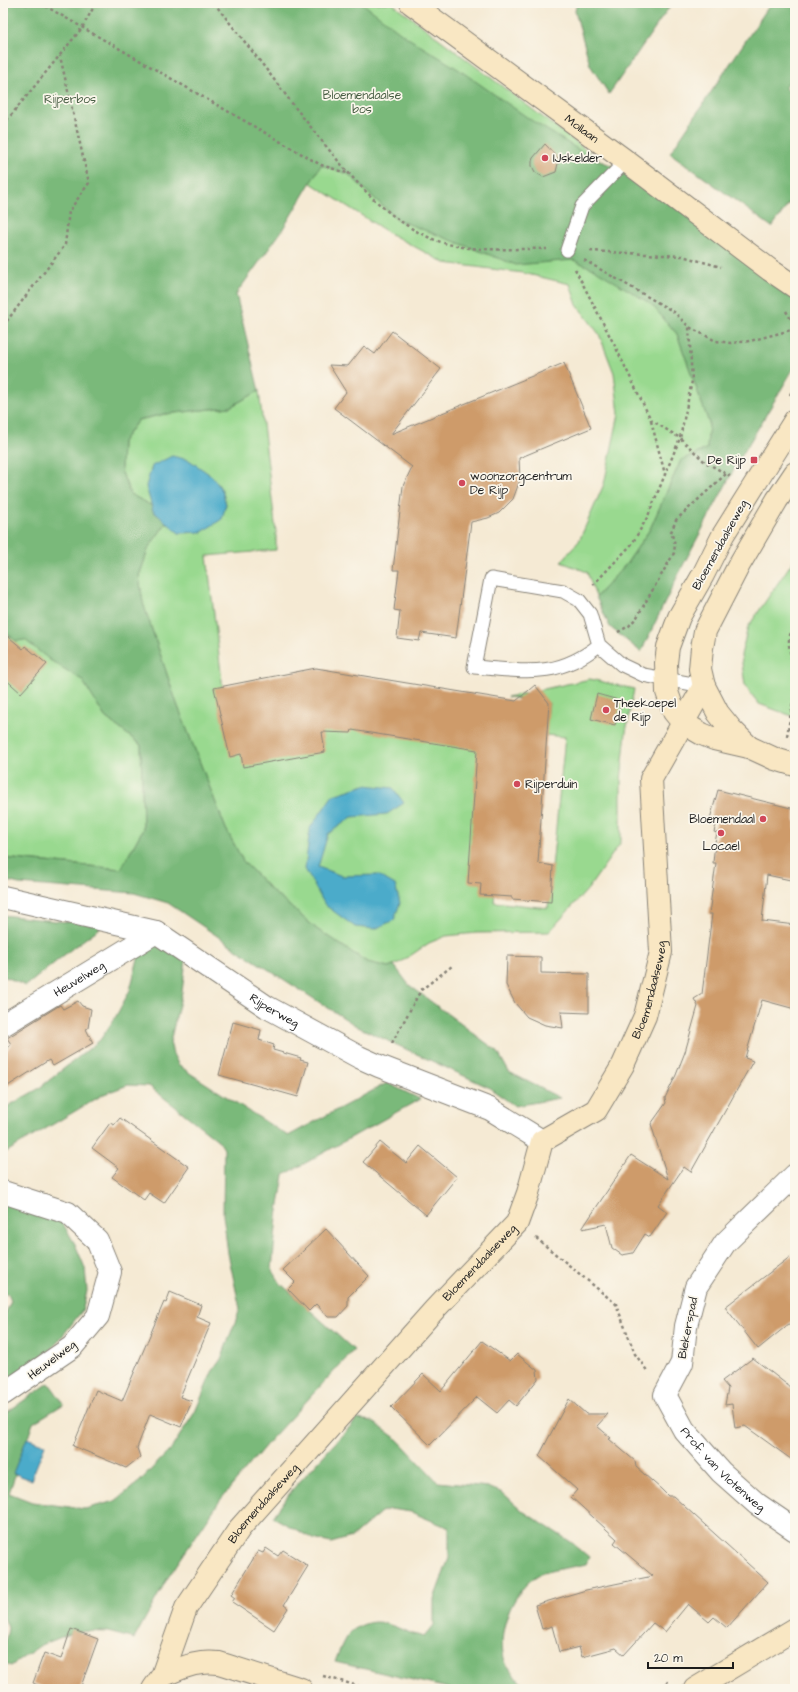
<svg xmlns="http://www.w3.org/2000/svg" width="798" height="1692" font-family="'Architects Daughter',sans-serif">
<style>
.green{fill:#99d98f;stroke:#5a7a56}
.forest{fill:#7ab97a;stroke:#4b6a4b}
.water{fill:#4babca;stroke:#346473}
.building{fill:#ce9b6a}
.lines{fill:none;stroke-linecap:round;stroke-linejoin:round}
.lane-casing{stroke:#888378;stroke-width:15}
.street-casing{stroke:#888378;stroke-width:24}
.secondary-casing{stroke:#888378;stroke-width:24}
.path{stroke:#888378;stroke-width:2.5;stroke-dasharray:3 3;stroke-linecap:butt}
.lane{stroke:#fff;stroke-width:13}
.street{stroke:#fff;stroke-width:22}
.secondary{stroke:#f9e7c3;stroke-width:22}
.poi-dot{fill:#d1495b;stroke:#fbf7ec;stroke-width:1.5}
.labels{text-anchor:middle;dominant-baseline:central;stroke-width:3.5;stroke-linejoin:round;paint-order:stroke}
.park-label{font-size:12px;fill:#485e44;stroke:#fbf7ec}
.street-label{font-size:12px;fill:#1c1c1c;stroke:#fbf7ec}
.poi-label{font-size:12px;fill:#1c1c1c;stroke:#fbf7ec;text-anchor:start}
</style>
<rect width="100%" height="100%" fill="#fbf7ec"/>
<filter id="ink" filterUnits="userSpaceOnUse"><feTurbulence type="fractalNoise" baseFrequency=".025" numOctaves="2"/><feDisplacementMap in="SourceGraphic" scale="8" xChannelSelector="R" yChannelSelector="G"/><feConvolveMatrix kernelMatrix="1 2 1 2 8 2 1 2 1" color-interpolation-filters="sRGB"/></filter>
<filter id="wash" filterUnits="userSpaceOnUse"><feTurbulence type="fractalNoise" baseFrequency=".012" numOctaves="4" result="noise"/><feDisplacementMap in="SourceGraphic" scale="16" xChannelSelector="R" yChannelSelector="G"/><feGaussianBlur stdDeviation="0.9" result="paint"/><feColorMatrix in="noise" values="0 0 0 0 0 0 0 0 0 0 0 0 0 0 0 0 0 1.4 0 .05"/><feComposite in="paint" operator="in"/></filter>
<g filter="url(#wash)">
<rect width="100%" height="100%" fill="#f5ead4"/>
<!-- green -->
<g class="green">
<path d="M3 3H392L717 249 714 372 665 320 677 334 709 423 707 449 681 460 650 529 627 563 596 597 587 572 561 562 579 541 604 484 619 414 614 373 599 334 577 305 570 284 523 273 445 263 389 233 300 176Z"/>
<path d="M259 391 276 532V550L207 556 228 731 341 717 510 742 494 902 548 908 565 737 545 735 549 703 507 697 590 679 634 689 626 732 621 780V842L588 889 549 932 476 933 446 936 429 943 401 962 388 967 367 962 318 930 273 892 243 861 226 829 177 704 143 603 139 576 149 547 167 522 179 533 202 532 221 519 226 504 222 490 212 476 146 486 152 506 130 494 121 470 122 442 138 420 165 414 230 407Z"/>
<path d="M795 558V717L759 704 745 686 741 655 748 627Z"/>
<path d="M3 629 16 641 25 639 50 660 83 680 105 717 141 745 143 829 121 869 3 858Z"/>
</g>
<!-- forest -->
<g class="forest">
<path d="M3 3H362L408 38 458 69 531 120 592 158 624 170 785 285 795 300V366L738 462 681 569 641 652 610 627 596 597 627 563 650 529 681 460 707 449 709 423 677 334 651 304 594 269 573 260 516 265 398 220 348 174 321 165 281 232 236 294 259 391 230 407 165 414 138 420 122 442 121 470 130 494 152 506 153 511 167 522 149 547 139 576 143 603 177 704 226 829 243 861 273 892 318 930 367 962 388 967 394 965 409 985 497 1051 509 1072 560 1098 515 1106 488 1087 358 1027 244 954 168 903 134 893 19 884 3 880V858L121 869 143 829 141 745 105 717 82 680 50 660 25 640 16 641 3 629Z"/>
<path d="M577 3H672L609 94 590 65 575 11Z"/>
<path d="M771 3H795V72L785 88 795 96V195L772 227 670 153Z"/>
<path d="M3 915 46 920 104 925 74 947 26 986 3 976Z"/>
<path d="M143 939 186 959 182 992 170 1042 173 1054 178 1064 188 1072 288 1136 387 1083 420 1099 284 1175 277 1217 272 1269 281 1284 354 1350 271 1439 221 1499 167 1579 134 1639 108 1632 77 1631 41 1645 11 1666 4 1662V1650L8 1628 3 1615V1415L49 1383 64 1404 33 1423 9 1493 32 1502 85 1509 115 1501 139 1482 171 1449 195 1412 212 1372 221 1359 240 1309 228 1253 223 1215 224 1149 219 1141 149 1086 128 1085 104 1094 3 1154V1109L38 1089 100 1040 115 1018 130 990Z"/>
<path d="M3 1188 62 1222 75 1244 85 1268 87 1291 82 1311 53 1348 3 1386V1319L11 1301 8 1294H3Z"/>
<path d="M357 1419 372 1421 397 1439 438 1482 488 1487 503 1493 524 1512 571 1542 589 1557 586 1564C574 1567 548 1570 538 1575 512 1591 494 1635 506 1664 510 1672 521 1683 528 1689H452L335 1662C338 1654 341 1646 345 1639 351 1628 370 1619 383 1623 397 1626 409 1634 424 1637L434 1625V1599L449 1558V1528L411 1512 390 1509 381 1512 352 1537 331 1543 313 1539 273 1517 292 1490Z"/>
</g>
<!-- water -->
<g class="water">
<path d="M172 456 189 460 212 476 222 490 226 504 222 519 202 532 179 533 153 511 146 486 152 466Z"/>
<path d="M365 785 393 788 404 803 387 814 352 817 328 834 318 867 342 876 378 875 395 885 400 903 394 920 375 929 355 927 325 905 305 869 310 828 333 795Z"/>
<path d="M27 1438 45 1445 31 1480 13 1473Z"/>
</g>
<g id="blocks">
<!-- building -->
<g class="building">
<path d="M545 144 559 159 556 172 543 177 535 172 532 166V161L533 158Z"/>
<path d="M392 331 441 369 391 434 564 363 591 428 519 458 520 480 513 499 499 513 488 518 471 522 456 638 421 633 419 641 397 638 400 611 394 610 399 570H393L403 486 412 467 334 408 346 392 329 365 348 366 364 346 375 354Z"/>
<path d="M3 632 23 649 25 646 47 664 21 693 3 677Z"/>
<path d="M316 668 516 701 535 685 549 703 538 863 553 866 551 902 512 899V897L480 895 481 884 468 883 477 750 352 730 351 733 322 732 325 752 243 767 241 754 230 757 214 688Z"/>
<path d="M597 694 622 701 615 725 591 719Z"/>
<path d="M718 790 795 809V881L767 875 762 921 795 925V1009L762 1000 745 1058 753 1061 691 1172 684 1167 658 1205 667 1212 650 1237 645 1234 633 1253 622 1255 612 1248 606 1224 582 1229 631 1155 668 1179 651 1124 666 1103 665 1098 676 1075 685 1052 698 1006 694 999 702 994 712 914H709L716 863H713L715 842 717 833 714 832 717 821 710 819Z"/>
<path d="M507 956 541 957V973L589 974V1013L561 1012 563 1028 545 1025 527 1017 515 1003 506 985Z"/>
<path d="M78 1001 82 1006 91 1009 88 1028 86 1029 93 1043 53 1066 49 1060 3 1089V1056L11 1044 7 1038 60 1005 63 1009Z"/>
<path d="M233 1022 261 1030 259 1040 274 1045 273 1050 301 1058 300 1060 308 1062 298 1097 219 1075Z"/>
<path d="M120 1118 189 1167 164 1203 149 1193 144 1200 112 1177 119 1168 92 1148 110 1123 114 1125Z"/>
<path d="M380 1142 406 1163 420 1146 457 1177 426 1215 363 1162Z"/>
<path d="M326 1229 369 1276 348 1297V1306L338 1317H328L316 1304 309 1311 288 1289 295 1282 283 1270Z"/>
<path d="M795 1253V1319L758 1349 725 1307Z"/>
<path d="M170 1292 201 1305 197 1317 211 1323 180 1397 192 1401 181 1427 150 1414 137 1448 140 1457 126 1468 73 1446 96 1390 122 1401 164 1302 166 1303Z"/>
<path d="M482 1341 510 1361 517 1354 537 1370 538 1379 516 1406 509 1400 497 1413 477 1397 430 1445 391 1407 423 1374 441 1391Z"/>
<path d="M753 1358 795 1391V1462L745 1426 735 1428 732 1404 725 1405 728 1388 722 1381Z"/>
<path d="M569 1399 586 1414H608L597 1426 611 1438 609 1439 635 1461 636 1467 661 1489 668 1496H673L768 1582 727 1628 714 1617 709 1622 688 1604 665 1632 653 1623 624 1655 616 1648 582 1657 579 1647 559 1652 552 1626 542 1629 535 1605 586 1590 653 1576 614 1543 617 1539 571 1497 577 1490 539 1456Z"/>
<path d="M266 1548 278 1556 283 1550 308 1566 284 1605 288 1608 274 1630 232 1602 235 1598 231 1595 258 1551 263 1553Z"/>
<path d="M71 1629 98 1639 80 1689H47L33 1683 44 1653 61 1659Z"/>
</g>
</g>
</g>
<g filter="url(#ink)">
<use href="#blocks" fill-opacity="0" stroke="#888378" stroke-width="1"/>
<g class="lines">
<defs>
<g id="lane">
<path d="M567 250 582 206 626 161"/>
<path d="M599 645C557 679 525 671 474 667L491 579 563 591 579 600 590 614 599 645 622 665 643 675 704 686"/>
</g>
<g id="street">
<path id="s1" d="M3 897 156 932 267 1007 359 1057 379 1066 490 1109 542 1141"/>
<path id="s2" d="M3 1025 156 932"/>
<path id="s3" d="M795 1175 725 1243 696 1287 686 1326 682 1363 665 1395 684 1430 721 1472 757 1504 795 1530"/>
<path d="M3 1192 68 1213 97 1240 110 1272 98 1316 72 1347 3 1394"/>
</g>
<g id="secondary">
<path id="s4" d="M411 3 626 161 770 270 795 287"/>
<path d="M795 420 723 535 703 575 679 617 668 647 666 663 667 692 674 712 683 723 702 734 714 739 749 747 775 759 795 765"/>
<path d="M749 747 731 729 718 713 704 686 700 669 702 648 705 631 739 565 777 500 795 473"/>
<path d="M162 1676C182 1668 197 1660 219 1663L301 1689"/>
<path id="s5" d="M153 1689 162 1676 186 1608 240 1528 435 1309 517 1223 528 1193 542 1141 596 1110 623 1065 645 1016 661 952 651 779 704 686"/>
<path d="M695 1689 795 1629"/>
</g>
</defs>
<!-- lane casing -->
<use href="#lane" class="lane-casing"/>
<!-- street casing -->
<use href="#street" class="street-casing"/>
<!-- secondary casing -->
<use href="#secondary" class="secondary-casing"/>
<!-- path -->
<g class="path">
<path d="M40 3 321 165 347 173"/>
<path d="M214 3C241 37 268 71 294 106 334 155 381 224 444 243 479 253 512 248 547 249"/>
<path d="M3 125 82 28 96 3"/>
<path d="M590 251 682 256 721 267"/>
<path d="M584 260 674 312 689 327 716 341 731 343 750 341 795 329"/>
<path d="M575 269 616 348 651 420 680 438 705 462 730 476"/>
<path d="M786 311 795 326"/>
<path d="M3 326 65 245 69 211 89 183 60 56"/>
<path d="M790 395 795 385"/>
<path d="M651 421 665 474"/>
<path d="M593 585 632 544 648 516 680 438 692 381 689 327"/>
<path d="M795 622 789 638V645L795 682"/>
<path d="M618 632 629 626 637 617 674 553 675 544 671 532 676 520 726 474"/>
<path d="M787 736 795 689"/>
<path d="M392 1043 421 990 452 966"/>
<path d="M536 1238 616 1304 635 1354 648 1372"/>
<path d="M323 1676 369 1689"/>
<path d="M655 1689 670 1681"/>
</g>
<!-- lane -->
<use href="#lane" class="lane"/>
<!-- street -->
<use href="#street" class="street"/>
<!-- secondary -->
<use href="#secondary" class="secondary"/>
</g>
</g>
<!-- markers -->
<g class="poi-dot">
<circle cx="545" cy="158" r="4"/>
<rect x="750" y="456" width="8" height="8" rx="2"/>
<circle cx="462" cy="483" r="4"/>
<circle cx="606" cy="710" r="4"/>
<circle cx="517" cy="784" r="4"/>
<circle cx="763" cy="819" r="4"/>
<circle cx="721" cy="833" r="4"/>
</g>
<g class="labels">
<!-- park labels -->
<g class="park-label">
<text x="362" y="95">Bloemendaalse<tspan x="362" dy="14">bos</tspan></text>
<text x="70" y="99">Rijperbos</text>
</g>
<!-- street labels -->
<g class="street-label">
<text stroke="none"><textPath href="#s4" startOffset="212">Mollaan</textPath></text>
<text transform="translate(720 545) rotate(-61)">Bloemendaalseweg</text>
<text stroke="none"><textPath href="#s2" startOffset="89">Heuvelweg</textPath></text>
<text stroke="none"><textPath href="#s5" startOffset="877">Bloemendaalseweg</textPath></text>
<text stroke="none"><textPath href="#s1" startOffset="299">Rijperweg</textPath></text>
<text stroke="none"><textPath href="#s5" startOffset="542">Bloemendaalseweg</textPath></text>
<text transform="translate(688 1328) rotate(-79)">Blekerspad</text>
<text transform="translate(52 1360) rotate(-37)">Heuvelweg</text>
<text stroke="none"><textPath href="#s3" startOffset="359">Prof. van Vlotenweg</textPath></text>
<text stroke="none"><textPath href="#s5" startOffset="218">Bloemendaalseweg</textPath></text>
</g>
<!-- poi labels -->
<g class="poi-label">
<text x="553" y="158">IJskelder</text>
<text x="746" y="460" text-anchor="end">De Rijp</text>
<text x="470" y="476">woonzorgcentrum<tspan x="470" dy="14">De Rijp</tspan></text>
<text x="614" y="703">Theekoepel<tspan x="614" dy="14">de Rijp</tspan></text>
<text x="525" y="784">Rijperduin</text>
<text x="755" y="819" text-anchor="end">Bloemendaal</text>
<text x="721" y="846" text-anchor="middle">Locael</text>
</g>
</g>
<!-- margin -->
<rect width="798" height="1692" fill="none" stroke="#fbf7ec" stroke-width="16"/>
<!-- scale -->
<path d="M648 1662v6h85v-6" fill="none" stroke="#1c1c1c" stroke-width="2"/>
<text x="654" y="1662" font-size="12" fill="#1c1c1c" stroke="#fbf7ec" stroke-width="3" paint-order="stroke">20 m</text>
</svg>
